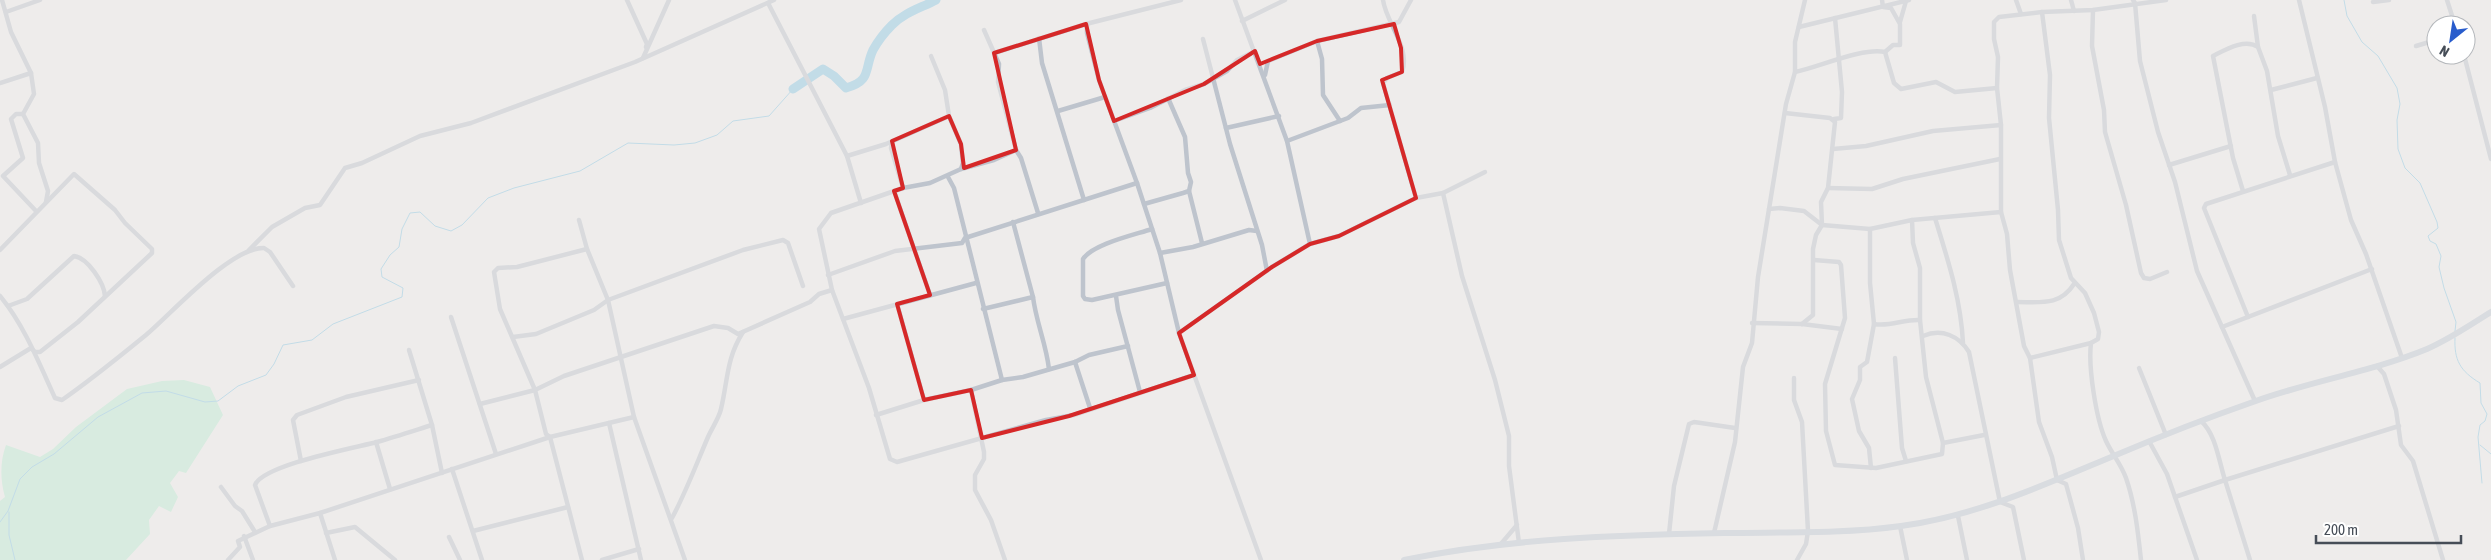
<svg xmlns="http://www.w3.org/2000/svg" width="2491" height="560" font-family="'Asap Condensed',sans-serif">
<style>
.green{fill:#bce9d3}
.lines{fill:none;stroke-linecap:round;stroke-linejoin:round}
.stream{stroke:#8dc7e3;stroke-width:1}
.river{stroke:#8dc7e3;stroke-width:9}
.street{stroke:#bec4cd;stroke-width:4.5}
.secondary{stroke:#bfc7d3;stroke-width:6}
.marked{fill:none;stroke:#d62828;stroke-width:4;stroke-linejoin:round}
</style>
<rect width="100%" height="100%" fill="#eeeceb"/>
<!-- green -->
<path class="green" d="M184 380 210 387 223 415 186 473 179 471 170 483 178 497 171 512 159 506 149 520 150 534 126 560H0V501L5 497C0 480 0 461 6 445L40 457 53 449 76 427 127 389 162 381Z"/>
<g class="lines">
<!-- stream -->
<g class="stream">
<path d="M2344 0 2347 16 2362 42 2378 56 2397 88 2400 104 2397 120 2398 149 2405 168 2420 183 2437 222 2438 228 2428 236 2430 241 2436 244 2441 256 2439 267 2444 288 2456 322 2455 331"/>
<path d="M2455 338C2454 360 2460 371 2480 383L2481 403 2487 414 2485 421 2480 425 2478 437 2482 483"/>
<path d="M2480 445 2491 454"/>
<path d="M9 512V535L15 560"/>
<path d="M0 522 8 511 20 479 32 467 54 454 98 417 142 393 166 391 205 402 218 401 238 386 266 375 274 364 283 345 312 340 333 324 402 297 403 288 382 277 381 269 390 255 399 247 402 229 410 213 420 212 435 226 451 231 462 225 488 198 514 188 580 171 628 143 674 145 695 143 717 135 733 121 769 116 793 89"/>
</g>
<!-- river -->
<path class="river" d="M793 89 823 69 834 76 846 88C872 81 864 69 873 50 878 41 885 32 892 25 905 12 921 8 936 0"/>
<!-- street -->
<g class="street">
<path d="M2 0 11 32 31 73 34 94 23 114 38 143 39 163 48 191 46 202"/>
<path d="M627 0 647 44 646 47"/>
<path d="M1235 0 1287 141 1310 244"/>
<path d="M1383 0C1386 23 1411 48 1402 72L1387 78 1383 83 1416 198"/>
<path d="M1882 0 1883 7 1891 8 1900 24V45H1893L1885 52"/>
<path d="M2016 0 2021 14"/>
<path d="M2071 0 2074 11"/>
<path d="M2133 0 2135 3 2140 61 2158 132 2175 182 2197 271 2255 401"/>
<path d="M2299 0 2325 107 2335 162 2351 220 2366 254 2402 358"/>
<path d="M2447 0 2455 25"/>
<path d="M2373 2 2389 0"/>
<path d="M768 3 847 156 861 203"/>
<path d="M2093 10 2092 46 2104 110 2105 132 2126 205 2141 273 2144 278 2150 279 2167 272"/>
<path d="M6 12 40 0"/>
<path d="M2042 12 2050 75 2049 118 2058 210 2059 240 2071 278 2085 293 2094 313 2099 332 2098 339 2091 343C2088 367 2096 419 2106 441 2112 454 2121 464 2126 478 2135 504 2138 532 2141 560"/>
<path d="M2254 16 2258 47"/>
<path d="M1242 21 1285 0"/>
<path d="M1900 22 1906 1"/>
<path d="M1087 24V33L1099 80 1137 183 1160 253 1179 333 1261 560"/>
<path d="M1799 27 1909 0"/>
<path d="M984 30 999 64 998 82 1016 150 1021 158 1038 213"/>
<path d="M1039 38 1042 63 1084 200"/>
<path d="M1203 39 1230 144 1262 245 1267 271"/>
<path d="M1317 41 1322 59 1323 95 1340 121"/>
<path d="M2416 46 2436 40"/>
<path d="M994 53 1086 24 1181 0"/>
<path d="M2464 55 2491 159"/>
<path d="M931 56 945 90 949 116 961 144 963 163 961 169"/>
<path d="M643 58 669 0"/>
<path d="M1795 72C1819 67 1863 47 1885 52L1894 83 1901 89 1936 82 1955 92 1997 88"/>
<path d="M1265 75 1268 61 1317 41 1399 22 1411 0"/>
<path d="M0 83 31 73"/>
<path d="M2271 90 2317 78"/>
<path d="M1058 111 1105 97"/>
<path d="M1785 113 1830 118 1835 122 1828 188 1821 202 1822 225 1816 235 1813 249V315L1802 324"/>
<path d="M23 114H16L11 119 23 158 3 176 36 211"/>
<path d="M1834 119 1841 118 1842 92 1835 18"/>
<path d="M1114 121 1150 108 1185 90 1204 84 1227 71 1237 60 1255 51"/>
<path d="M1226 128 1279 116"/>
<path d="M892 141 891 148 903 188"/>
<path d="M1287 141 1348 118 1361 108 1390 105"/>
<path d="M1833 149 1866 146 1933 131 2001 125"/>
<path d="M1016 150 994 160 961 169 930 183 903 188 831 213 819 229 832 290 869 388 890 459 897 462 1046 420 1074 415 1194 375"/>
<path d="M847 156 886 144 949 116"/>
<path d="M2169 165 2231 146"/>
<path d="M948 177 954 188 1002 380"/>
<path d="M1828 188 1872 189 1903 179 2000 159"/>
<path d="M894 191 930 295"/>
<path d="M1189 191 1202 243"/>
<path d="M2243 191 2233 158 2213 56C2225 50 2245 38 2258 47L2267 71 2278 136 2290 175"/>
<path d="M1443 193 1485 172"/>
<path d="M1144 204 1183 193 1189 191 1191 182 1188 173 1185 137 1168 98"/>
<path d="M1769 209 1780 208 1804 211 1822 225 1870 229 1912 220 2001 212"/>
<path d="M1935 218C1948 260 1961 300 1963 343"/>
<path d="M579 220 587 249 608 300 634 417 685 560"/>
<path d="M1912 220 1913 243 1920 268V320L1926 377 1943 443"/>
<path d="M1013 222 1033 297"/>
<path d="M1152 229C1134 235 1093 244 1083 259V296L1085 299 1092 300 1167 283"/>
<path d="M1870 229V283L1874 324 1867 362 1860 367V380L1852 399 1859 431 1869 448 1871 468"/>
<path d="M0 250 74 174 115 210 125 223 152 249V253L78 322 40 352H35L31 348 0 367"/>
<path d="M249 250 272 227 305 208 320 205 345 168 362 163 420 136 471 123 635 62 774 0"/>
<path d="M1160 253 1193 247 1249 230 1257 231"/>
<path d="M1814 260 1839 262 1841 265 1845 318 1825 384 1826 431 1835 465 1876 468 1942 454 1943 443 1984 435"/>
<path d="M828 275 895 251 962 243 965 238 1137 183"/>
<path d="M0 296C24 325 39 363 55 398L62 400C91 380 119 357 146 335 172 313 231 247 264 248L270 252 293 286"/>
<path d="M1116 296 1118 310 1140 392"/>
<path d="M2017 302C2041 302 2060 306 2074 284"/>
<path d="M897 304 924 400"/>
<path d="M8 306 27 299 74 256C88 258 104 283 105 296"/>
<path d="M983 309 1033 297C1036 322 1046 343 1049 369"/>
<path d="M451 317 496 454"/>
<path d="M2248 317 2204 208 2206 204 2335 162"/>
<path d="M843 319 976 283"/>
<path d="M1752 323 1802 324 1842 329"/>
<path d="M1874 324C1890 327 1904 319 1920 320"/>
<path d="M2222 327 2372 269"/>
<path d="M1179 333 1272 267 1310 244 1339 236 1416 198 1443 193 1462 276 1495 380 1509 436V466L1519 543"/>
<path d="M1923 336C1942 328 1959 336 1969 352L2000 502 2013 507 2024 560"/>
<path d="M513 337 536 334 594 310 608 300 743 250 783 240 788 243 803 286"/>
<path d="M409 350 432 425 442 473"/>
<path d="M1895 358 1902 448 1906 461"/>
<path d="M2030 358 2091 343"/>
<path d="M1075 362 1090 408"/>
<path d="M2377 366 2384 374 2396 410 2401 445 2413 461 2443 560"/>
<path d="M2139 368 2166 435"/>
<path d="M1794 378V400L1802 422 1808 531 1806 544 1797 560"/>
<path d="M971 390 984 452V459L975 475V490L991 520 1005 560"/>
<path d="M480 404 535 390 564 376 714 326 728 328 738 334 810 302 819 294 832 290"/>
<path d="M876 415 924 400 971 390 1002 380 1023 377 1075 362 1089 355 1128 346"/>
<path d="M609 423 641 560"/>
<path d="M2149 441 2167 474 2197 560"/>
<path d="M376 442 390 489"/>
<path d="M301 461 293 420 297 415 346 397 419 380"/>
<path d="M452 469 482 560"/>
<path d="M221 487 235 506 242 511 255 532"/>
<path d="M2175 497 2225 480C2219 462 2216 434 2201 421"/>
<path d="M320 513 335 560"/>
<path d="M1958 516 1967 560"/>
<path d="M672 518C686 492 696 465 708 437 712 428 719 418 721 409 728 380 726 359 743 332"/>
<path d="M270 526 255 485C263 465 354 448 377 442 395 437 413 431 432 425"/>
<path d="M1900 526 1907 560"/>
<path d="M473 531 568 507"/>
<path d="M326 533 355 527 395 560"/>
<path d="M1714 533 1735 442 1743 367 1752 343 1758 277 1786 104 1795 72V42L1805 0"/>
<path d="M1669 534 1674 486 1689 424 1694 422 1735 428"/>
<path d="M244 536 253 560"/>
<path d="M449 537 460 560"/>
<path d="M1500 545 1517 525"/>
<path d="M228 560 240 547 238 541 270 526 320 513 550 437 634 417"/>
<path d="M582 560 550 437 546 434 535 390 500 309 494 272 498 268 517 267 587 249"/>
<path d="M602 560 639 549"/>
<path d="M2083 560 2078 528 2066 484 2057 480 2052 457 2039 422 2030 358 2024 346 2010 270 2007 234 2001 212V125L1997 88 1998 57 1994 39V22L1999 17 2042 12 2093 10 2166 0"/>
<path d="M2250 560 2225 480 2399 426"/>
</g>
<!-- secondary -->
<path class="secondary" d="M1404 560C1510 538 1618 535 1725 533 1783 532 1844 534 1901 526 1977 516 2046 484 2116 455 2161 436 2207 418 2253 402 2310 381 2371 372 2427 349 2450 339 2470 325 2491 312"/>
</g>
<!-- marked area -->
<path d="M0 0H2491V560H0ZM1086 24 1099 80 1114 121 1204 84 1255 51 1260 64 1317 41 1394 24 1401 48 1402 72 1382 80 1416 198 1339 236 1310 244 1272 267 1179 333 1194 375 1069 416 982 438 971 390 924 400 897 304 930 295 894 191 903 188 892 141 949 116 961 144 964 168 1016 150 994 53Z" fill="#eeeceb" fill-opacity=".55" fill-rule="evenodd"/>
<path class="marked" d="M1086 24 1099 80 1114 121 1204 84 1255 51 1260 64 1317 41 1394 24 1401 48 1402 72 1382 80 1416 198 1339 236 1310 244 1272 267 1179 333 1194 375 1069 416 982 438 971 390 924 400 897 304 930 295 894 191 903 188 892 141 949 116 961 144 964 168 1016 150 994 53Z"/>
<!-- north arrow -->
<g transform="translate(2451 40) rotate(210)"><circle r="24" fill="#ffffff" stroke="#b5b8bc"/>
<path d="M0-4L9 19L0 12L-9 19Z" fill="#285ccc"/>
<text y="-8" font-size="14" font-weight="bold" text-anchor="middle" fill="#464d57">N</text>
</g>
<!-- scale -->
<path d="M2316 535v8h145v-8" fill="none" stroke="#464d57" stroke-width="2.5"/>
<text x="2324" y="535" font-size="15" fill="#464d57" stroke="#ffffff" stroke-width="4" paint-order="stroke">200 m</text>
</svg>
